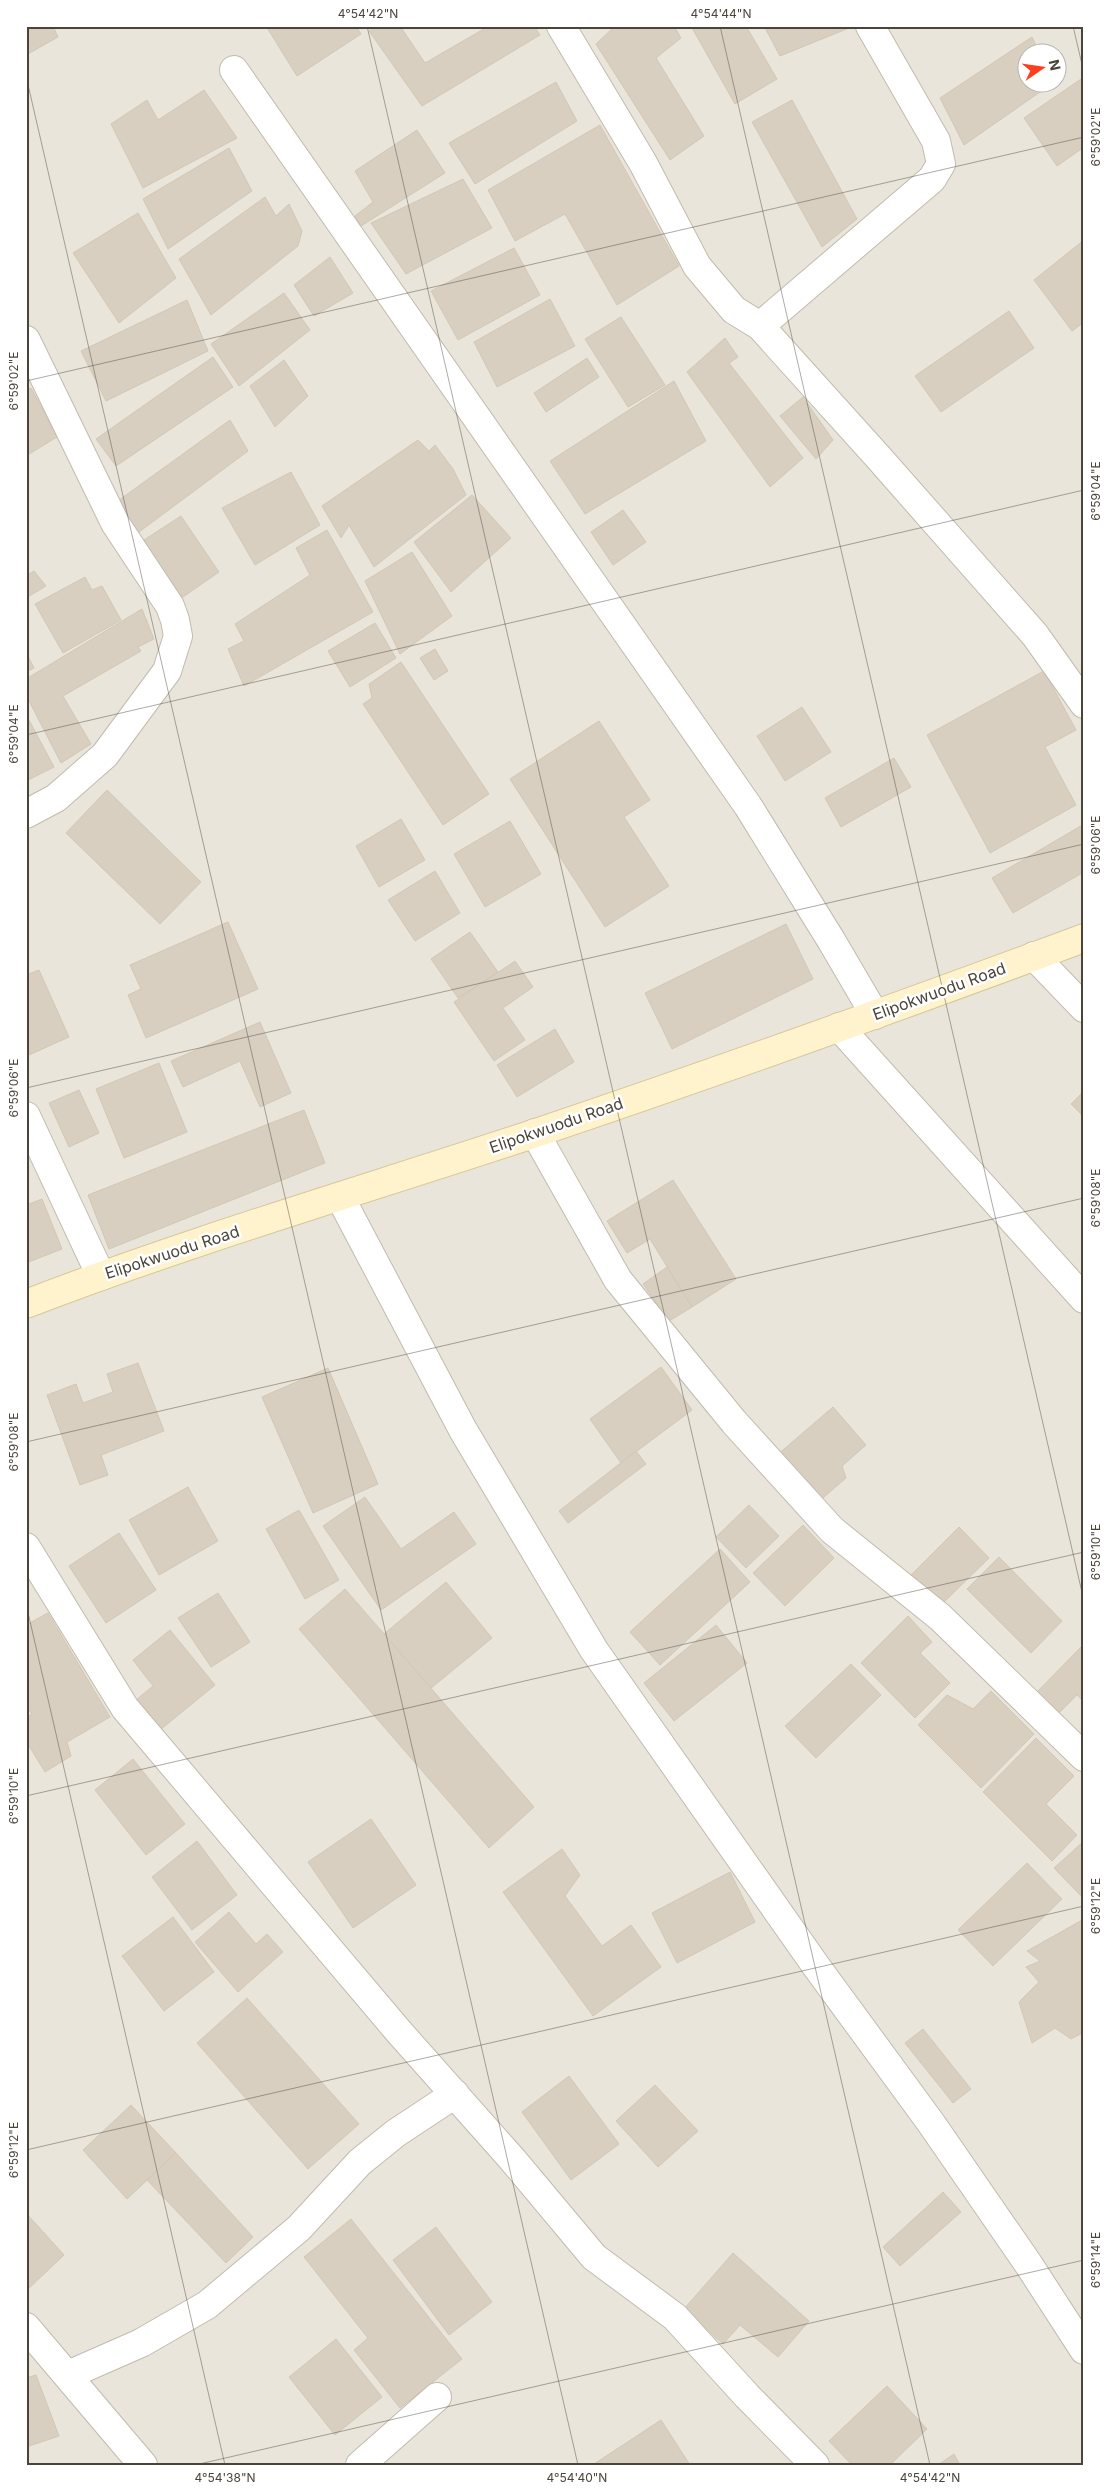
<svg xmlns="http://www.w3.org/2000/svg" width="1110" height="2491" font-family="Inter,sans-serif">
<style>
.residential{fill:#eae5da;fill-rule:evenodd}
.building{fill:#d8cfc1;stroke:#d3c7b4}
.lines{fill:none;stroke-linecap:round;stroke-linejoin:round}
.street-casing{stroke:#c2bbae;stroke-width:30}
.secondary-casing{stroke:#d6c79b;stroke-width:30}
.street{stroke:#fff;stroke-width:28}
.secondary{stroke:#fff3cd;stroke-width:28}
.ticks{fill:none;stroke:#4b4439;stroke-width:1;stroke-opacity:0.45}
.labels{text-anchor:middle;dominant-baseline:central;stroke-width:5;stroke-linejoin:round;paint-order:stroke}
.street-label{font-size:16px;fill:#4b4439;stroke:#fff}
.neatline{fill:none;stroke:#4b4439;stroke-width:2}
.ticks-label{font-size:12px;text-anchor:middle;fill:#4b4439}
</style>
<rect width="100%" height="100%" fill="#f6f3ec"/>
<!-- residential -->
<path class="residential" d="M26 26H1084V2465H26ZM1028 52H1058V82H1028Z"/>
<!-- building -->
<g class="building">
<path d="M26 26H53L58 37 26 55Z"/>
<path d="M266 26H356L361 34 297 76Z"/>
<path d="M376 26H400L425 63 489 26H534L540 35 422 106 369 31Z"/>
<path d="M615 26H674L681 38 656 58 704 136 670 160 596 44Z"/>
<path d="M691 26H746L777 79 735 104Z"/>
<path d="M764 26H848L849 28 780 56Z"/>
<path d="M1032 37 1039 52H1028V82L1053 83 964 145 940 98Z"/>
<path d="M1084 77V147L1057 166 1024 118Z"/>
<path d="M556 82 577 121 475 184 449 143Z"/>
<path d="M204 90 237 138 143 188 111 124 147 100 158 120Z"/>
<path d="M792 100 857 219 822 247 752 122Z"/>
<path d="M600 125 679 266 617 305 565 214 515 241 488 190Z"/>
<path d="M417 130 445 173 361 226 355 216 373 202 355 171Z"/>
<path d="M229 148 252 191 168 249 143 199Z"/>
<path d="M463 179 492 228 406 274 371 223Z"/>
<path d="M265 197 276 216 289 204 302 231 298 246 211 315 179 259Z"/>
<path d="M138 213 176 278 119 323 73 253Z"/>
<path d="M1084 240V322L1072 331 1034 280Z"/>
<path d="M514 248 540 295 458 340 431 291Z"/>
<path d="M330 257 353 293 314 316 294 285Z"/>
<path d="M284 293 310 330 239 386 211 344Z"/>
<path d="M550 299 575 346 497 387 474 342Z"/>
<path d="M187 300 208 351 106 401 81 351Z"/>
<path d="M1009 311 1034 348 941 412 915 376Z"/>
<path d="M621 317 665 385 628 407 585 339Z"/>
<path d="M725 338 738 357 729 363 803 458 770 487 687 372Z"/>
<path d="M213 357 233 387 116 466 96 439Z"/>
<path d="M587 358 599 377 546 412 534 393Z"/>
<path d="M284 360 308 396 275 427 250 386Z"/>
<path d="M674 381 706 441 585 514 550 461Z"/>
<path d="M31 388 57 437 26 456V391Z"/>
<path d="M803 397 833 440 816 459 780 416Z"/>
<path d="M230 420 248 451 135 535 115 503Z"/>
<path d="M418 440 429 451 435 445 453 469 466 495 374 567 349 525 341 538 322 506Z"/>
<path d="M291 472 320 525 255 565 222 508Z"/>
<path d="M472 495 511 538 451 592 414 542Z"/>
<path d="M623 510 646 542 613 565 591 532Z"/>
<path d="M181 516 219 572 180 599 144 540Z"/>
<path d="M327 530 373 612 244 686 228 649 244 641 235 624 310 575 296 548Z"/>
<path d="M412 552 452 616 400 654 365 581Z"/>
<path d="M26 570 29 574 34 571 46 586 26 598Z"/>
<path d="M85 577 92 590 102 586 121 620 63 653 35 604Z"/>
<path d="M142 609 154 639 138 647 141 651 63 696 91 744 61 763 26 695V679Z"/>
<path d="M375 623 396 658 350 687 328 651Z"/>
<path d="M435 649 448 671 434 680 420 658Z"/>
<path d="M26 652 34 668 26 672Z"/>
<path d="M401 662 489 794 443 825 363 704 372 698 369 684Z"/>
<path d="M1044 671 1076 730 1045 747 1076 805 990 853 927 735Z"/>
<path d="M802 707 831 752 785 781 757 736Z"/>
<path d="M29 720 54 767 26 781V721Z"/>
<path d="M599 721 650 800 624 817 669 886 605 927 510 779Z"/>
<path d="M894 758 911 787 841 827 825 798Z"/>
<path d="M107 790 201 882 160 924 66 833Z"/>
<path d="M401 819 425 860 379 887 356 846Z"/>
<path d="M510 821 541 874 485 907 454 854Z"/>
<path d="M1084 824V872L1013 913 992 878Z"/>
<path d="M435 871 460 913 415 941 388 900Z"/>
<path d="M228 922 258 989 146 1038 128 995 141 989 130 965Z"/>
<path d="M786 924 813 979 672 1049 645 993Z"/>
<path d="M470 932 498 972 458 998 431 959Z"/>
<path d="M515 961 533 987 503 1008 525 1040 494 1061 454 1002Z"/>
<path d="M39 970 69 1037 29 1055 26 1050V975Z"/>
<path d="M260 1022 291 1093 260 1107 240 1061 183 1087 171 1061Z"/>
<path d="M555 1029 574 1062 517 1097 497 1065Z"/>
<path d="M159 1063 187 1132 124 1158 96 1089Z"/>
<path d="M79 1090 99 1133 69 1147 49 1103Z"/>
<path d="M1084 1091V1117L1071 1104Z"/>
<path d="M304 1110 325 1163 109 1249 88 1195Z"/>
<path d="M673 1180 736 1279 692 1307 650 1239 627 1253 607 1221Z"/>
<path d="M42 1199 62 1249 26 1263V1205Z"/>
<path d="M667 1267 692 1307 669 1321 643 1284Z"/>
<path d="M138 1363 164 1431 101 1455 108 1475 80 1485 47 1395 76 1384 83 1403 113 1392 107 1374Z"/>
<path d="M661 1367 692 1410 621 1463 590 1419Z"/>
<path d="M328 1368 378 1484 313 1513 262 1397Z"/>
<path d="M833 1407 866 1445 842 1466 846 1478 817 1503 776 1456Z"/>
<path d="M636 1451 646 1464 568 1523 559 1511Z"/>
<path d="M188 1487 218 1541 159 1575 129 1520Z"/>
<path d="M365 1497 401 1549 454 1512 476 1544 381 1610 323 1526Z"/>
<path d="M749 1505 779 1536 746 1568 716 1537Z"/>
<path d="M299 1510 339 1580 305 1599 266 1529Z"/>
<path d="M803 1525 834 1558 785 1606 753 1573Z"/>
<path d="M959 1527 989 1558 941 1605 911 1575Z"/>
<path d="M119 1533 156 1590 106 1623 69 1566Z"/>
<path d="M720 1549 750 1582 660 1665 630 1632Z"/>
<path d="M999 1557 1062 1621 1031 1653 967 1589Z"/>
<path d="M446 1582 492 1638 430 1689 384 1634Z"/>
<path d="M345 1589 534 1807 489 1848 299 1629Z"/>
<path d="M218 1593 250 1642 211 1667 178 1618Z"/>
<path d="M48 1613 110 1717 67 1742 71 1756 45 1772 26 1741V1718L32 1714 26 1705V1625Z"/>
<path d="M908 1616 932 1642 920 1653 950 1683 915 1718 861 1663Z"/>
<path d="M716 1625 747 1663 674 1721 644 1683Z"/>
<path d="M170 1630 215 1685 160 1730 136 1700 153 1686 133 1660Z"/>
<path d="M1083 1645 1084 1702 1077 1695 1058 1714 1036 1693Z"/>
<path d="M851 1664 881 1695 816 1758 785 1726Z"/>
<path d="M991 1691 1034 1734 981 1788 918 1725 947 1695 973 1709Z"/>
<path d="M1036 1738 1074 1776 1046 1804 1077 1835 1052 1861 983 1792Z"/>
<path d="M133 1759 185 1824 146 1855 95 1790Z"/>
<path d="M371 1819 416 1885 353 1928 308 1862Z"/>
<path d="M197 1841 237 1895 192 1930 152 1877Z"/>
<path d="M1084 1841V1899L1054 1868Z"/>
<path d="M562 1849 580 1875 565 1896 602 1946 631 1925 661 1967 593 2016 503 1892Z"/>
<path d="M1027 1863 1062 1899 993 1966 958 1930Z"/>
<path d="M730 1872 755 1922 677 1963 652 1913Z"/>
<path d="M229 1912 256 1944 267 1934 283 1952 238 1992 195 1942Z"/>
<path d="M173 1917 214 1972 164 2011 122 1956Z"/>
<path d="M1084 1919V2032L1071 2039 1055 2028 1032 2043 1019 2002 1039 1982 1026 1967 1040 1961 1027 1951Z"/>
<path d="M247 1998 359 2124 308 2169 197 2043Z"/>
<path d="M923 2029 971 2089 953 2103 905 2043Z"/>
<path d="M569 2076 619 2144 571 2180 522 2112Z"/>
<path d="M655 2085 698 2131 658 2167 616 2121Z"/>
<path d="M131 2105 176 2153 127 2199 83 2150Z"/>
<path d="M176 2153 253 2237 226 2263 147 2180Z"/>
<path d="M943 2192 961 2212 900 2266 883 2247Z"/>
<path d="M26 2213 64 2255 26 2291Z"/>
<path d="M351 2219 462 2359 400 2408 354 2350 368 2338 304 2257Z"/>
<path d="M436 2227 492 2302 449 2335 393 2260Z"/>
<path d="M733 2253 809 2321 778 2357 740 2325 723 2344 684 2309Z"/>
<path d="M336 2339 382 2397 335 2435 289 2377Z"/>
<path d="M36 2375 59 2436 26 2447V2378Z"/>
<path d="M887 2386 927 2429 890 2465H852L829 2441Z"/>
<path d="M661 2420 690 2465H595L594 2464Z"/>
<path d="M954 2454 960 2465H938Z"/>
</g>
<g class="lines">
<defs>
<g id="street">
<path d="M561 26 643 163 697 266 734 310 760 326 879 458 1035 635 1084 704"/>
<path d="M234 70 748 806 831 940 875 1015"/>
<path d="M760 326 932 179 941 164 936 141 870 26"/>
<path d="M26 340 115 523 170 606 175 620 178 636 167 671 105 755 56 798 26 814"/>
<path d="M1034 956 1084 1008"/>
<path d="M839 1027 1084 1299"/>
<path d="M26 1116 101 1276"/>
<path d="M535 1133 618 1280 734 1422 832 1530 940 1617 1084 1757"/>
<path d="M340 1197 463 1430 594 1650 816 1966 931 2123 1029 2265 1084 2350"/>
<path d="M26 1547 125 1708 400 2033 512 2159 594 2257 675 2317 747 2396 815 2465"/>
<path d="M26 2327 143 2465"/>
<path d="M68 2375 141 2343 207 2305 299 2228 360 2162 396 2133 455 2094"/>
<path d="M360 2465 437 2397"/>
</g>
<path id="secondary" d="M26 1304C192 1240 364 1190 533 1134 717 1072 901 1006 1084 938"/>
</defs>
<!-- street casing -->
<use href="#street" class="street-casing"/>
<!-- secondary casing -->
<use href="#secondary" class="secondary-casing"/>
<!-- street -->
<use href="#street" class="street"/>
<!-- secondary -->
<use href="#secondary" class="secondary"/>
</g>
<!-- ticks -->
<path class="ticks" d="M367 26 930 2465M720 26 1084 1601M1073 26 1084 73M26 27 29 26M26 76 578 2465M26 381 1084 137M26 735 1084 490M26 1088 1084 844M26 1442 1084 1198M26 1604 225 2465M26 1796 1084 1552M26 2150 1084 1906M195 2465 1084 2260"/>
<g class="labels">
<!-- street labels -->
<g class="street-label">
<text transform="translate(939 991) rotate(-20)">Elipokwuodu Road</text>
<text transform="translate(556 1125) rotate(-19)">Elipokwuodu Road</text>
<text transform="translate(172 1252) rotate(-18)">Elipokwuodu Road</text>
</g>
</g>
<!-- border -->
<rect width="1110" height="2491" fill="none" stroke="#ffffff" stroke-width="55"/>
<!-- north arrow -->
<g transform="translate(1042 68) rotate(77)"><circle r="24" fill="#ffffff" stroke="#b7b4b0"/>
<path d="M0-4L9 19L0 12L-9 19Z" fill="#fc3f1d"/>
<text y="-8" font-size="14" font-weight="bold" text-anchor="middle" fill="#4b4439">N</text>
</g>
<rect x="28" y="28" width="1054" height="2436" class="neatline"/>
<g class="ticks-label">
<text x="368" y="18">4°54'42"N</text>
<text x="721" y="18">4°54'44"N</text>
<text transform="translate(1096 137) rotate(-90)" y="4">6°59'02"E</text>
<text transform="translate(14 381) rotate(-90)" y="4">6°59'02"E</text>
<text transform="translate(1096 491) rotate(-90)" y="4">6°59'04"E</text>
<text transform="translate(14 734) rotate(-90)" y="4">6°59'04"E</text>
<text transform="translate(1096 845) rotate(-90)" y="4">6°59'06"E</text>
<text transform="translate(14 1088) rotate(-90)" y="4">6°59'06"E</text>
<text transform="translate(1096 1198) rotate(-90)" y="4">6°59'08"E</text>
<text transform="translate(14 1442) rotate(-90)" y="4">6°59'08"E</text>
<text transform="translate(1096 1552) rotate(-90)" y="4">6°59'10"E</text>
<text transform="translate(14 1796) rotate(-90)" y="4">6°59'10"E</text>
<text transform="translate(1096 1906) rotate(-90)" y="4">6°59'12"E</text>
<text transform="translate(14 2150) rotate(-90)" y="4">6°59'12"E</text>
<text transform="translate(1096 2260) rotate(-90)" y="4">6°59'14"E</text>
<text x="225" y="2482">4°54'38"N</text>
<text x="577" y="2482">4°54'40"N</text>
<text x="930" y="2482">4°54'42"N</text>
</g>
</svg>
